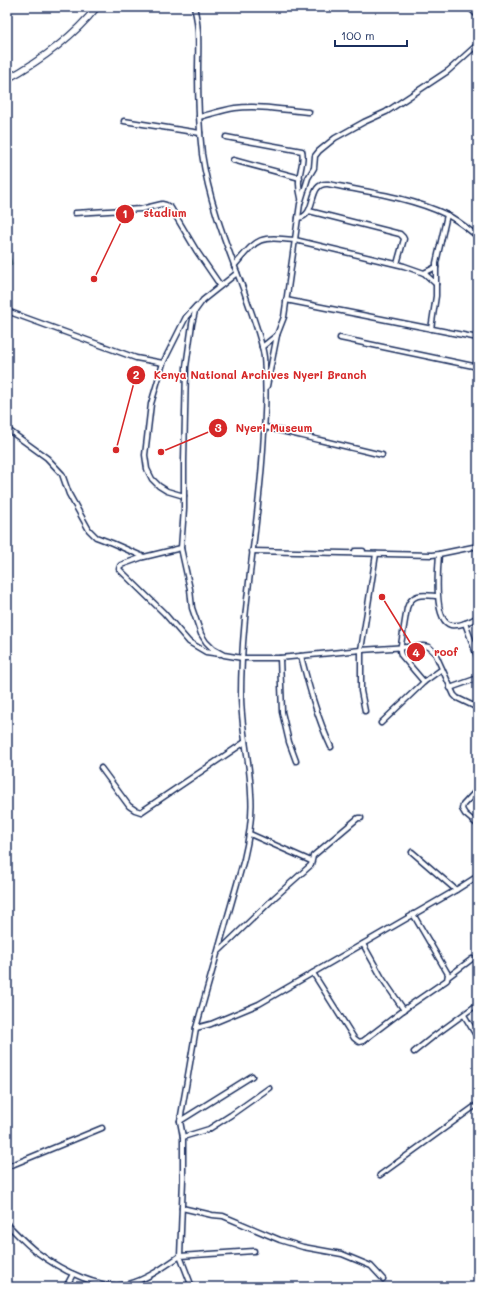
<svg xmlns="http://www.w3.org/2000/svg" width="485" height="1294" font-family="Mali,sans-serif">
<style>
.green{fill:#acdb9b;stroke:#64857c}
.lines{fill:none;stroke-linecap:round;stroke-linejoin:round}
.street-casing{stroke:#1b2f5e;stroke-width:7}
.secondary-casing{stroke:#1b2f5e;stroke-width:8}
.street{stroke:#fff;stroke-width:4}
.secondary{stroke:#fff;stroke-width:5.5}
.leader{fill:none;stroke:#d62828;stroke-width:1.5}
.callout-dot{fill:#d62828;stroke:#fff;stroke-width:1.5}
.mark-label{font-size:12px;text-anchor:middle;font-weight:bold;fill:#fff}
.callout-label{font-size:11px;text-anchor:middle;font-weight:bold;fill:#d62828;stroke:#fff;stroke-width:3;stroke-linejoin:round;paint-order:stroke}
</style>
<rect width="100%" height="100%" fill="#fff"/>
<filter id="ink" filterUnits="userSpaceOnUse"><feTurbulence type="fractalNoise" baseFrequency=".025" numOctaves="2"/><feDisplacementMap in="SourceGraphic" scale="8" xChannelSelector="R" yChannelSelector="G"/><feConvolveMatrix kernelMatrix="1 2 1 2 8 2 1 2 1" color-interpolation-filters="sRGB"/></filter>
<g filter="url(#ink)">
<!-- green -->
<path class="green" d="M7 243 12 264 7 270Z"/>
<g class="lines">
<defs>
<g id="street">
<path d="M469 7 478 16"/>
<path d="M199 117C211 114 223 110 235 108 260 105 285 110 309 112"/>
<path d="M124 121 200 133"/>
<path d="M226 137 302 151C305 160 298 175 299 184 299 189 300 194 301 198"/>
<path d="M233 160 300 178"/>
<path d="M309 211 400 234 403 237 404 239 397 264"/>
<path d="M75 213 141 209 162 204 166 205 171 208 196 250 220 285"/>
<path d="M298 218C318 216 307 182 328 184 367 192 409 197 445 214 457 219 468 229 478 237"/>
<path d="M234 266C258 238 257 236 295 240L404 266 424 273 436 284"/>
<path d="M237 273 203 300 195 311 192 324 186 367 184 461V509L181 548 190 589 192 608 201 634 206 642 213 649 224 655 242 658H280L361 650 423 646 429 647 435 653 454 695 457 698 478 708"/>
<path d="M424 273 436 267"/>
<path d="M286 300 478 338"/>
<path d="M7 311 136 358 163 363"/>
<path d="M431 329 436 296V263L447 215"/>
<path d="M340 338 478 367"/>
<path d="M262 347 277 335 284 317 300 204 308 178 314 168 315 156 319 151 335 138 364 122 386 112 448 71 478 44"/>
<path d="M267 386 277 335"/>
<path d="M265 427 382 455"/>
<path d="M7 429 47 458 62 474 69 494 89 530 96 537 112 543 144 557 181 548"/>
<path d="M184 496 167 491 159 486 152 479 147 469 145 455 151 404 163 363 186 317 196 306"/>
<path d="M252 551 432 555 439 554 478 546"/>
<path d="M355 551H363"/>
<path d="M439 554C438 568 433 621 451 625 460 627 471 621 478 617"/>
<path d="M143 557 121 565 120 566 119 569 164 613 189 642 206 652 220 654"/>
<path d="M465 623 478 659"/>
<path d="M301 656C309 687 317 717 331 747"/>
<path d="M280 658 282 712 289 742 296 761"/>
<path d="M424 682 401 655 400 651 407 608C412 592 424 595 437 596"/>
<path d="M450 688 478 678"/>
<path d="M365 711 361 691V650L376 554"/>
<path d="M381 723 424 682 442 669"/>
<path d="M101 768 129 806 135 810 141 812 245 742"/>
<path d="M478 789 463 805 462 809 465 814 478 825"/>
<path d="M250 834 311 861"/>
<path d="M412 852 456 890"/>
<path d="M363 944 382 978 404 1010"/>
<path d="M219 951 275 897 311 865 313 856 358 818H361"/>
<path d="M313 973 354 1038 359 1042 363 1041 409 1006 447 980 448 974 413 914"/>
<path d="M448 977 472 959"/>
<path d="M464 1015 477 1037"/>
<path d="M196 1028 211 1024 259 1004 456 890 478 876"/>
<path d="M414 1052 434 1036 478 1004"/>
<path d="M180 1121 252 1076"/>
<path d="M183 1137 209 1129 231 1115 269 1088"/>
<path d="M7 1167 102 1128"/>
<path d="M380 1175 478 1104"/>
<path d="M182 1208 212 1215 223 1216 280 1240 303 1247 342 1254 371 1266 383 1279"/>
<path d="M7 1224C17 1234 27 1245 38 1253 61 1270 101 1291 129 1284 148 1279 165 1266 180 1256L183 1180V1137L180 1121 187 1081 196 1028 244 859C249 838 253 816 251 794 250 761 241 729 241 695 241 613 258 531 263 449 265 418 267 388 264 357 261 335 251 313 244 291 227 246 209 202 202 154 199 127 198 99 198 72 198 50 200 28 194 7"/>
<path d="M66 1287 73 1274"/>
<path d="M192 1287 180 1256 254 1251"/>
</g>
<path id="secondary" d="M7 79C42 60 72 38 97 7"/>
</defs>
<!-- street casing -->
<use href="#street" class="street-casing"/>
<!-- secondary casing -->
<use href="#secondary" class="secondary-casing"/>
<!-- street -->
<use href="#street" class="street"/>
<!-- secondary -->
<use href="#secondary" class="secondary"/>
</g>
</g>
<!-- callouts -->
<path class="leader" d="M94 279L125 214M116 450L136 375M161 452L218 428M382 597L416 652"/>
<g class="callout-dot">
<circle cx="94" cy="279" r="4"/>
<circle cx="116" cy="450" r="4"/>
<circle cx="161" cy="452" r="4"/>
<circle cx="382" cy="597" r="4"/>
<circle cx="125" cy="214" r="10"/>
<circle cx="136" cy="375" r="10"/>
<circle cx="218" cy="428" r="10"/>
<circle cx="416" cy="652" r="10"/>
</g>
<g class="mark-label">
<text x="125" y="218">1</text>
<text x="136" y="379">2</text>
<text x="218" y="432">3</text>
<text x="416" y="657">4</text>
</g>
<g class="callout-label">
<text x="165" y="217">stadium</text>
<text x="260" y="379">Kenya National Archives Nyeri Branch</text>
<text x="274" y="432">Nyeri Museum</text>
<text x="446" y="656">roof</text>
</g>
<!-- margin -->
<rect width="485" height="1294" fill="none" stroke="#fff" stroke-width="24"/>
<rect x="12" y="12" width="461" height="1270" fill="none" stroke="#1b2f5e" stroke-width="1.5" filter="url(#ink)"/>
<!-- scale -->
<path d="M335 40v6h72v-6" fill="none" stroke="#1b2f5e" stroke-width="2"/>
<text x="341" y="40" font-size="12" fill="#1b2f5e" stroke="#ffffff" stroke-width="3" paint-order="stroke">100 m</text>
</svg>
